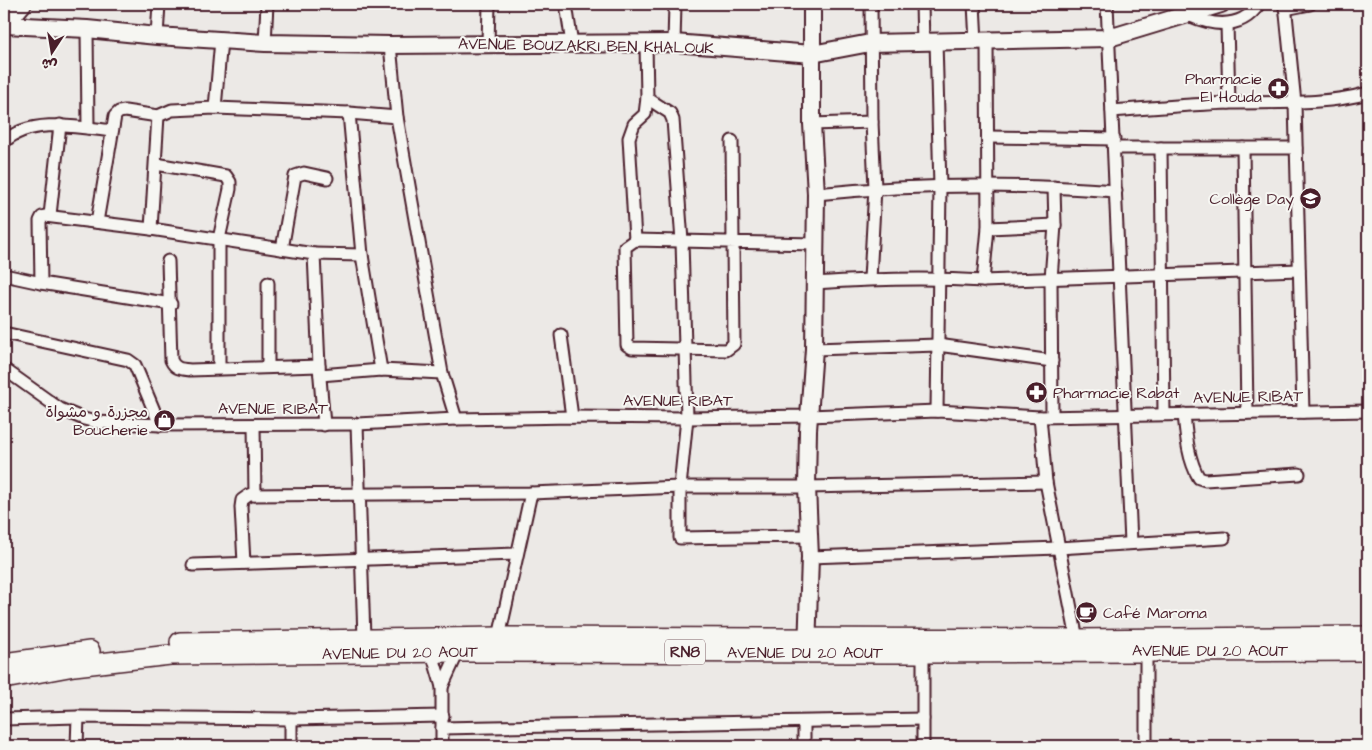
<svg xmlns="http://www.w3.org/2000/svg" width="1372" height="750" font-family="'Architects Daughter','Playpen Sans Arabic',sans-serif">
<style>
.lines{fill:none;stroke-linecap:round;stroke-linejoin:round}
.street-casing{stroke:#4a1f2b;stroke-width:15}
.secondary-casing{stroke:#4a1f2b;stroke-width:20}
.primary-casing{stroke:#4a1f2b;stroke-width:22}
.street{stroke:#f6f6f2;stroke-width:11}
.secondary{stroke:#f6f6f2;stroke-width:16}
.primary{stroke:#f6f6f2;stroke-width:19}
.labels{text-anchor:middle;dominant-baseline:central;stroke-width:4;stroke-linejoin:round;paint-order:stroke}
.shield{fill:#f6f6f2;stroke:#7e6067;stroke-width:1}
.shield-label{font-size:15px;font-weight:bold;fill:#4a1f2b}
.street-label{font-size:16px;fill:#4a1f2b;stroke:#f6f6f2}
.poi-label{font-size:16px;fill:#4a1f2b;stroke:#f6f6f2;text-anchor:end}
</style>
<rect width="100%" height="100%" fill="#ece9e6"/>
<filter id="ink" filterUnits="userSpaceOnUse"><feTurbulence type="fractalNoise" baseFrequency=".02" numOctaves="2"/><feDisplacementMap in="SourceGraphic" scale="10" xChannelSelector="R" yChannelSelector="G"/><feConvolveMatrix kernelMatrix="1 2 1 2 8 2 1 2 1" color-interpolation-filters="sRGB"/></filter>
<g filter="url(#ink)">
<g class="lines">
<defs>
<g id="street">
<path d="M566 4 572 44"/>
<path d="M922 4 923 42"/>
<path d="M974 4 976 42"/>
<path d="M1107 4 1131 543"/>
<path d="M1285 4 1295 103 1303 412"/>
<path d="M1285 9 1310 4"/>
<path d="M1188 15C1213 26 1241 30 1259 4"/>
<path d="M1227 24 1229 103"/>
<path d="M87 29 88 128"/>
<path d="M157 36 159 4"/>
<path d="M936 41 940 187 937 411"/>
<path d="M265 43 267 4"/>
<path d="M674 43 675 4"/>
<path d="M488 44 489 4"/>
<path d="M390 45 397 117 442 373 456 419"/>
<path d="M647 98 670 113 673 120 682 241 687 418 680 487V538L810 536"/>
<path d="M215 108 221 40"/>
<path d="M1112 111C1152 108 1192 104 1231 103 1275 102 1326 105 1368 93"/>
<path d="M349 113 362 255 381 370"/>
<path d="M812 124 872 122"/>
<path d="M988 137 1114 139"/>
<path d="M732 141 734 344 726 350 632 348 627 345 625 247 635 240 815 244"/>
<path d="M4 142C30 117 79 127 112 131"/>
<path d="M1114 148H1296"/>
<path d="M1161 148 1164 414"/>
<path d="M1243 148 1247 413"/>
<path d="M156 164 226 176 230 182V189L219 239V368"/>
<path d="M816 194C915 184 1016 184 1116 191"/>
<path d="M50 215 60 125"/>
<path d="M97 222 115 116 119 112 125 111 158 116"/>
<path d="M988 228 1055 225"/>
<path d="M151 229 158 116 172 110 215 108 349 113 397 117"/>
<path d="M635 240 629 138 634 124 645 114 647 98 646 44"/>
<path d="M282 249 295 176 304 173 327 178"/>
<path d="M314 254 362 255"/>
<path d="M168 261 171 360C175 369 181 369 190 370L319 366"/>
<path d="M4 275 41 283 40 221 42 217 45 216 151 229 314 254 319 366 324 425"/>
<path d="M870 279 875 188 872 122 871 4"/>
<path d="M983 281 988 228 987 41"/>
<path d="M41 283 171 304"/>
<path d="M268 283V367"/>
<path d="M814 283C871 279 926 277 983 281L1299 270"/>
<path d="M4 333 128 360 135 365 160 425"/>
<path d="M561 335 572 417"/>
<path d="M814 349 938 345 1052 361"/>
<path d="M4 369 60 409 84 419 96 422 160 425 357 424 456 419 572 417 687 418 809 416 937 411 1040 417 1368 411"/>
<path d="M320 375 381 370 442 373"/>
<path d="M1184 414C1186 435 1188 460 1199 478L1205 480 1299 474"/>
<path d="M1052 416 1051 279 1055 225 1054 187"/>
<path d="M1040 417 1046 482 1077 639"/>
<path d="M357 424 364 638"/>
<path d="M254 425 255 495"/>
<path d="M810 557 1058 548 1224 538"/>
<path d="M244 563 241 507 242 500 249 495 531 493 680 487H807L1046 482"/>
<path d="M193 565 517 554"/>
<path d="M499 637 531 493"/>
<path d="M1146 652V746"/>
<path d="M432 653 442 687V746"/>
<path d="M442 687 458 652"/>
<path d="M4 719 78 717"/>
<path d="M442 728 923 719"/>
<path d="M77 746 78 717 291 719 443 716"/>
<path d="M291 746V719"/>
<path d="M804 746V722"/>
<path d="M923 746V648"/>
</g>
<g id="secondary">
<path d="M5 25 87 29 157 36 265 43 390 45 674 43 812 54 870 43 1109 38 1221 4"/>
<path d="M4 27 23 4"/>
<path d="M807 651 810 557 807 487 808 430 814 349 816 194 812 124V4"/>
</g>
<g id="primary">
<path d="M180 642 499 637 1077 639 1368 636"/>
<path d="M4 663 90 651"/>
<path d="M4 679 74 666 170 655 458 652 923 653 1368 651"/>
</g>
</defs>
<!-- street casing -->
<use href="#street" class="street-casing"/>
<!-- secondary casing -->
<use href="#secondary" class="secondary-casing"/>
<!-- primary casing -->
<use href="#primary" class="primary-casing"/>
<!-- street -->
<use href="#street" class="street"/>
<!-- secondary -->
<use href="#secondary" class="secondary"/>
<!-- primary -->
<use href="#primary" class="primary"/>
</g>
</g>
<!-- icons -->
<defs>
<symbol id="pharmacy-disc" viewBox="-11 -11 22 22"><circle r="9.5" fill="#4a1f2b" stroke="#f6f6f2"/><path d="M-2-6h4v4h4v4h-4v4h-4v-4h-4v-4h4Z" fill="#fff"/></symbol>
<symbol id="university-disc" viewBox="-11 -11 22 22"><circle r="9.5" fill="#4a1f2b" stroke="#f6f6f2"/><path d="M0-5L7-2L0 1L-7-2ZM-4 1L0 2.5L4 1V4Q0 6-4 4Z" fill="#fff"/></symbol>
<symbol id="shop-disc" viewBox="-11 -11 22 22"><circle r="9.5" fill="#4a1f2b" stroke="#f6f6f2"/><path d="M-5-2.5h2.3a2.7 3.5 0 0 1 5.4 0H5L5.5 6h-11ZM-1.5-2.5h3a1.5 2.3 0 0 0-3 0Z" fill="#fff"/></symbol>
<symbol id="cafe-disc" viewBox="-11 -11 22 22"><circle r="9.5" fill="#4a1f2b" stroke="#f6f6f2"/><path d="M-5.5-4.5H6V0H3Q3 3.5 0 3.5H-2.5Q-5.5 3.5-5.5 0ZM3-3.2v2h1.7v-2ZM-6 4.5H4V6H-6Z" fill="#fff"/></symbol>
</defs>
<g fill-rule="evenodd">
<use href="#pharmacy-disc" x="1266" y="76" width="25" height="25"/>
<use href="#university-disc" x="1298" y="186" width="25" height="25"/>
<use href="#pharmacy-disc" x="1024" y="380" width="25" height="25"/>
<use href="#shop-disc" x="152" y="408" width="25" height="25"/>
<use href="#cafe-disc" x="1074" y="600" width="25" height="25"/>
</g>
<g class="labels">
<!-- shield labels -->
<rect class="shield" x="665" y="639.5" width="40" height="25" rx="4"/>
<g class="shield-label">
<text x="685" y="652">RN8</text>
</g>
<!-- street labels -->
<g class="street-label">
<text transform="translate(586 46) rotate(1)">AVENUE BOUZAKRI BEN KHALOUK</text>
<text transform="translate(1248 397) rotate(-1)">AVENUE RIBAT</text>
<text x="678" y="401">AVENUE RIBAT</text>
<text x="273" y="409">AVENUE RIBAT</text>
<text x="1210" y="651">AVENUE DU 20 AOUT</text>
<text transform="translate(400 653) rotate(-1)">AVENUE DU 20 AOUT</text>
<text x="805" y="653">AVENUE DU 20 AOUT</text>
</g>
<!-- poi labels -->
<g class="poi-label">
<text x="1262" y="79">Pharmacie<tspan x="1262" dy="18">El Houda</tspan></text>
<text x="1294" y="199">Collège Day</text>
<text x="1053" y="393" text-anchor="start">Pharmacie Rabat</text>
<text x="148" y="412">مجزرة و مشواة<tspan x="148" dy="18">Boucherie</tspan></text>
<text x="1103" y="613" text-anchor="start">Café Maroma</text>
</g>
</g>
<!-- margin -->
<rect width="1372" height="750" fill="none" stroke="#f6f6f2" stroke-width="20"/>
<rect x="10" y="10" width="1352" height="730" fill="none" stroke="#4a1f2b" stroke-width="2" filter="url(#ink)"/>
<!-- north arrow -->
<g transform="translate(52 52) rotate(192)" stroke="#f6f6f2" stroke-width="4" paint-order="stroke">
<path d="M0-4L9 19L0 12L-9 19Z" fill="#4a1f2b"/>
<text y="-8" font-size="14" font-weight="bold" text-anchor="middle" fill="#4a1f2b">ش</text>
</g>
</svg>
